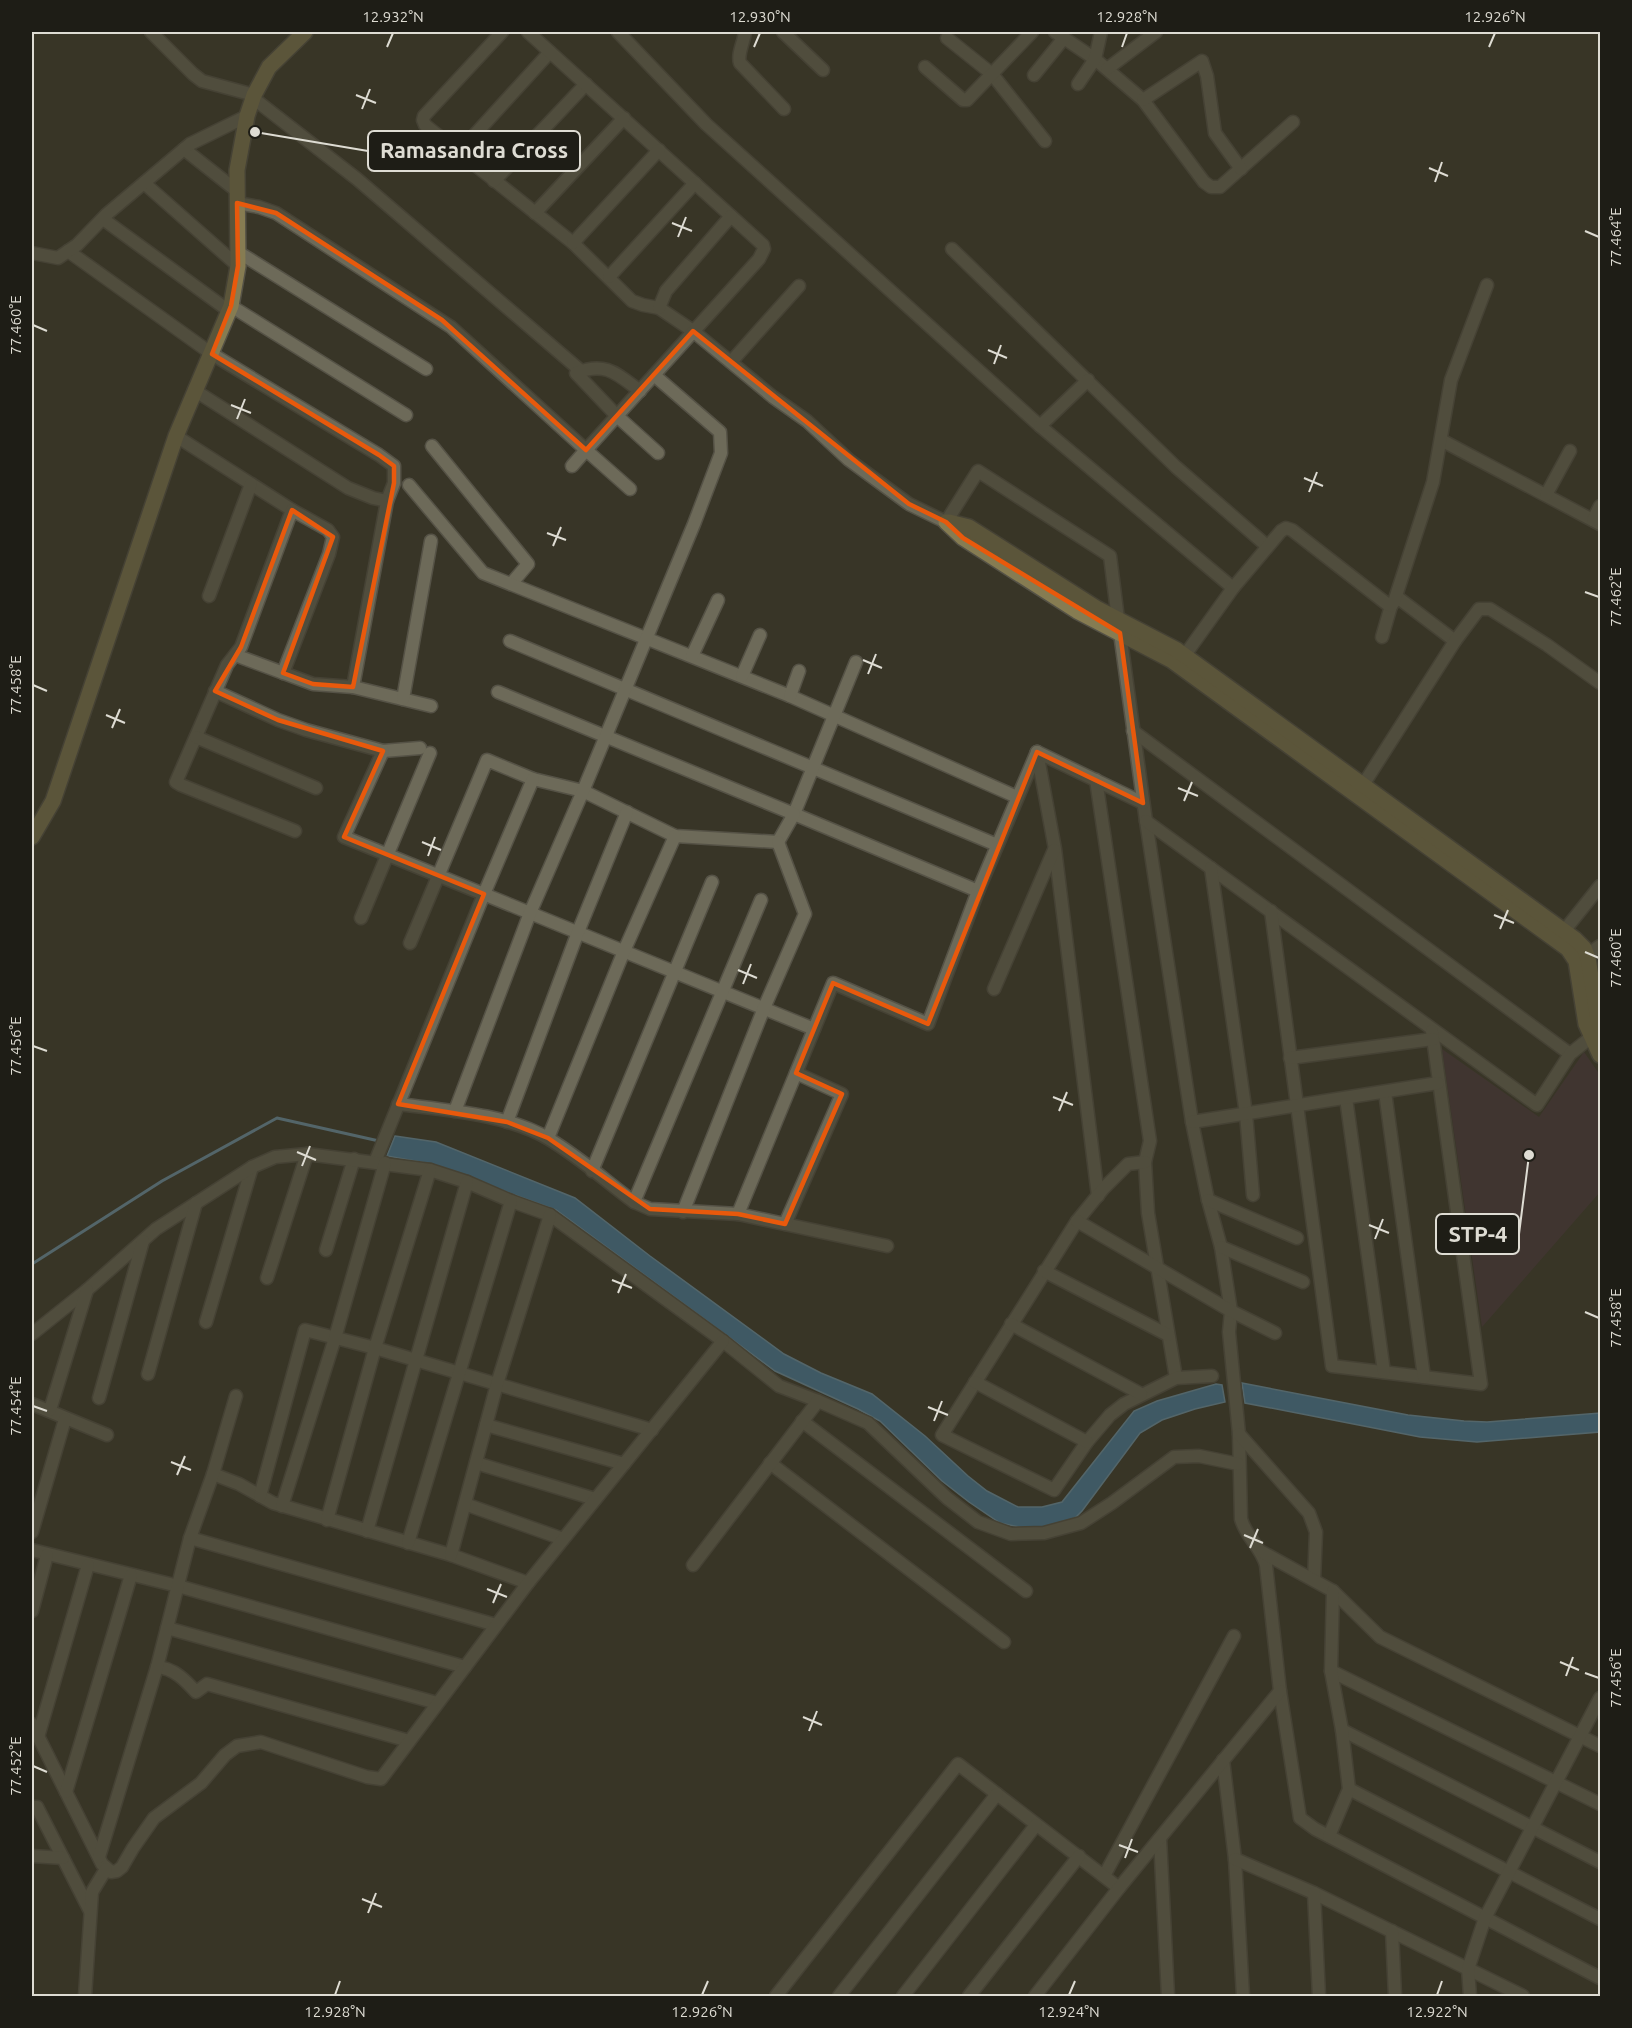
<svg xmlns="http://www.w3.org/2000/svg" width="1632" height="2028" font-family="Ubuntu,sans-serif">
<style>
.industrial{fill:#4a363c}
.water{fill:#4786b0;stroke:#74a0ba;stroke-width:1.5}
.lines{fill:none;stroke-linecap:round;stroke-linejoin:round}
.stream{stroke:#74a0ba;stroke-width:3}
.street-casing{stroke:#555246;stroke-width:15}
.secondary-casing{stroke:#555246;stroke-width:18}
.street{stroke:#6d6a59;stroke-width:12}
.secondary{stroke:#867c52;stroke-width:15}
.marked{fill:none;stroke:#e8590c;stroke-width:4.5;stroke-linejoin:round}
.ticks{fill:none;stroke:#dedcd3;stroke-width:2}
.leader{fill:none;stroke:#dedcd3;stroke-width:2}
.callout-dot{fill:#dedcd3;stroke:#1e1d16;stroke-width:2}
.callout{fill:#1e1d16;stroke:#dedcd3;stroke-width:2}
.callout-label{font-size:22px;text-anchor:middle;font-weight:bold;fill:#dedcd3}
.neatline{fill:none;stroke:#dedcd3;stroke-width:2}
.ticks-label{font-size:15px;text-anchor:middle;fill:#dedcd3}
</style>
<rect width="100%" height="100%" fill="#383527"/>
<!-- industrial -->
<path class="industrial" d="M1442 1049 1539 1117 1584 1052 1600 1075V1192L1482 1327Z"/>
<!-- water -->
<g class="water">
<path d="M395 1136 436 1142 575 1198 650 1256 784 1354 821 1373 872 1394 925 1436 968 1476 987 1491 1018 1507H1042L1062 1502 1134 1411 1157 1401 1216 1384 1222 1385 1225 1402 1195 1409 1162 1420 1140 1433 1082 1511 1075 1518 1061 1524 1029 1529 1000 1523 969 1502 942 1481 880 1421 858 1409 775 1371 556 1210 426 1163 387 1156Z"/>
<path d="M1242 1383 1408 1415 1464 1421 1487 1422 1600 1413V1432L1477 1442 1420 1437 1245 1403Z"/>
</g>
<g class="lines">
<!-- stream -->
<path class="stream" d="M32 1264 162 1181 277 1118 379 1141"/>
<defs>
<g id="street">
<path d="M151 32 193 74 202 81 254 95"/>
<path d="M502 32 424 116 423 120 425 125 573 243 632 301 643 305 659 308 693 331 773 397 807 421 849 460 909 504 946 522 978 471 1110 556 1118 619"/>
<path d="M618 32 706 124 1040 426 1233 588"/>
<path d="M745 32C744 42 737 54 740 63L784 109"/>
<path d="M783 32 823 70"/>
<path d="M1055 32 1095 59 1143 100 1204 182 1211 187H1220L1293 122"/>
<path d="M947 38 992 74 1045 141"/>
<path d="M925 67 963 100H967L1032 32"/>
<path d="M1107 69 1156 32"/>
<path d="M1034 75 1064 38"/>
<path d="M1078 84 1095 59 1101 32"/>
<path d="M253 98 357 179 581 371"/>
<path d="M1143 100 1202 61 1207 76 1215 133 1241 169"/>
<path d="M184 149 237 191"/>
<path d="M459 152 550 52"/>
<path d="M494 181 586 84"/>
<path d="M144 183 238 266"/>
<path d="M237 203 259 207 276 213 451 327 586 450 759 259 764 249 763 245 528 32"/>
<path d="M535 213 624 118"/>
<path d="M103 219 229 311"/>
<path d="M573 243 659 150"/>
<path d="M952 249 1176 467 1267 546"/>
<path d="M68 251 212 354 379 455 394 466V483L387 501"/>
<path d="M238 252 426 369"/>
<path d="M32 253 58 258 77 245 107 214 190 144 247 116"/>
<path d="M609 277 695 183"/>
<path d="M231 306 406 415"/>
<path d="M659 308 666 291 731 216"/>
<path d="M731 362 799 286"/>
<path d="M194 390 348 488 373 498 387 501 353 687"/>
<path d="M640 391C617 374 606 361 576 373L617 416 658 453"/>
<path d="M1040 426 1088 380"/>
<path d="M176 436 292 510 328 530 333 537 329 554 283 673"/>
<path d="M1441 440 1600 524"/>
<path d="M432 446 528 564 511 584"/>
<path d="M572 466 586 450 630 489"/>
<path d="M409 485 483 573 790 696 1017 797"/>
<path d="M1546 495 1570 451"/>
<path d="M292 510 241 647 227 665 176 782 181 785 295 831"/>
<path d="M1593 520 1600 506"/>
<path d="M209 596 251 484"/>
<path d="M1397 597 1455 641"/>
<path d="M1120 633 1146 821 1192 1122 1208 1200 1221 1247 1231 1311 1229 1332 1239 1434 1241 1519C1246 1537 1261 1547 1266 1565L1280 1691 1300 1818 1315 1829 1600 1978"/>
<path d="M1382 637 1391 606"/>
<path d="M510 641 997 845"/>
<path d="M235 655 313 684 353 687 431 706"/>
<path d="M1185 655 1233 588 1281 531 1286 528 1292 530 1387 604 1391 606 1394 602 1433 482 1451 380 1487 285"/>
<path d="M692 656 718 600"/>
<path d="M856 662 794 814 978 891"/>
<path d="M742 676 760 635"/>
<path d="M215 691 278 720 306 730 383 751 420 748"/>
<path d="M790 696 799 671"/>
<path d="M403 699 431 541"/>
<path d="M1133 731 1570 1054"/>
<path d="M196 737 316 788"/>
<path d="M383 751 344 837 814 1029"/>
<path d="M1037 752 1055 849 1098 1196"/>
<path d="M1037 752 1143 803"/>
<path d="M1096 780 1150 1141 1145 1162 1148 1213 1176 1378"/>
<path d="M1363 785 1455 641 1479 609H1490L1547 645 1600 683"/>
<path d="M1146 821 1537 1105 1570 1054 1590 1038"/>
<path d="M1211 868 1246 1114 1253 1195"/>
<path d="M1271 911 1332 1366 1481 1384 1432 1031"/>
<path d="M361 918 430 753"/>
<path d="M1560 936 1600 886"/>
<path d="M410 943 487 760 533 779 583 791 675 836 778 842 794 814 498 692"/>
<path d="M1587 955 1600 946"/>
<path d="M994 989 1054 850"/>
<path d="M1290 1058 1433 1039"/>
<path d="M1385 1092 1424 1377"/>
<path d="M1346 1098 1384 1372"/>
<path d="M398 1104C444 1110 508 1114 549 1139 579 1157 606 1181 634 1202L650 1209 738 1214 887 1246"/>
<path d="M455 1111 530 913 583 791 694 524 721 453 720 432 654 375"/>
<path d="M507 1122 578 932 627 812"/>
<path d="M1192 1122 1438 1083"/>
<path d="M548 1138 624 951 675 836"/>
<path d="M375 1162 484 894 533 779"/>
<path d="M1145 1162 1128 1164 1103 1189 1077 1221 942 1435 1054 1490 1087 1442 1110 1415 1124 1404 1176 1378 1212 1376"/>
<path d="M592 1171 712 882"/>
<path d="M1208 1200 1297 1238"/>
<path d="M634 1202 761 900"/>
<path d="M683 1212 764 1008 805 914 778 842"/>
<path d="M738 1214 833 983 928 1024 978 891 1037 752"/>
<path d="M1077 1221 1231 1311 1275 1333"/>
<path d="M785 1224 842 1094 796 1073"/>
<path d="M1221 1247 1303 1282"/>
<path d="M326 1250 354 1159"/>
<path d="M1044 1271 1168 1335"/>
<path d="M267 1278 307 1154"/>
<path d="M206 1322 252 1167"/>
<path d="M1011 1324 1141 1394"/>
<path d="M32 1334 87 1290 156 1229 252 1167 275 1157 307 1154 430 1170 467 1182 511 1201 550 1215 723 1341 779 1386 818 1401"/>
<path d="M148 1374 196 1203"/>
<path d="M975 1382 1087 1442"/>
<path d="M99 1398 143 1241"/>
<path d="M32 1404 107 1435"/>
<path d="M50 1410 87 1290"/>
<path d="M802 1421 1026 1591"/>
<path d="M486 1425 624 1464"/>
<path d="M1239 1434 1309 1513 1316 1532 1314 1580"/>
<path d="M476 1463 595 1499"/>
<path d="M770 1463 1004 1642"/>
<path d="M213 1474 239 1484 273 1503 451 1555 528 1583"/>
<path d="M260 1496 305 1330 375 1348 652 1430"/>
<path d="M465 1504 563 1539"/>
<path d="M282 1506 335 1338 385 1163"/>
<path d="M327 1520 375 1348 430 1170"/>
<path d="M367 1531 467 1182"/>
<path d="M32 1532 65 1419"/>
<path d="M190 1538 496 1625"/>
<path d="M408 1543 511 1201"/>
<path d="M32 1550 178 1586 465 1667"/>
<path d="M1262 1552 1333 1591 1380 1637 1600 1746"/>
<path d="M451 1555 497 1384 550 1215"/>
<path d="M693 1565 818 1401 868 1423 947 1498 978 1522 1011 1534 1044 1533 1081 1523 1112 1503 1174 1457 1199 1456 1238 1464"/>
<path d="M32 1611 47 1555"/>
<path d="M167 1628 437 1703"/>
<path d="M157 1667C174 1668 186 1681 196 1692L207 1684 409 1741"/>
<path d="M1331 1671 1600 1804"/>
<path d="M32 1724 102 1864 111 1872 117 1871 122 1867 133 1848 154 1818 201 1783 225 1755 237 1746 261 1742 367 1777 381 1779 528 1583 723 1341"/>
<path d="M1342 1730 1600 1862"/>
<path d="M38 1737 88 1565"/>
<path d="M1223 1760 1235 1859 1243 1996"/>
<path d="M1349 1789 1600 1919"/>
<path d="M66 1792 131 1575"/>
<path d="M32 1807H37L90 1911"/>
<path d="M1329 1836 1349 1789 1342 1730 1331 1671 1333 1591"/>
<path d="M1160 1838 1168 1996"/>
<path d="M32 1856 63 1858"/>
<path d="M99 1857 157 1667 190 1538 213 1474 236 1396"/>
<path d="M1235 1859 1314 1893 1523 1996"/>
<path d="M1104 1876 1234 1636"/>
<path d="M1314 1893 1319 1996"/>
<path d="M1392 1931 1395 1996"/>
<path d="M85 1996 92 1892 106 1869"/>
<path d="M776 1996 958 1764 1119 1888"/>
<path d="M839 1996 997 1794"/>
<path d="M903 1996 1036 1825"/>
<path d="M969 1996 1079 1856"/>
<path d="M1035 1996 1119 1888 1280 1691"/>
<path d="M1470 1996 1468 1969 1485 1918 1600 1698"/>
</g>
<g id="secondary">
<path d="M946 522 963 538 1077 611 1171 660 1568 949 1576 961 1586 1024 1600 1055"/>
<path d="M949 522 969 527 1098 609 1177 650 1575 939 1584 948 1588 958 1598 1020 1600 1026"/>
<path d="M32 837 53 801 176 436 231 306 238 266 237 170 247 116 254 95 269 67 305 32"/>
</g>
</defs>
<!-- street casing -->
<use href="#street" class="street-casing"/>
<!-- secondary casing -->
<use href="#secondary" class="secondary-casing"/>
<!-- street -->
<use href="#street" class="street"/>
<!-- secondary -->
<use href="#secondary" class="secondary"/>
</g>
<!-- marked area -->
<path d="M0 0H1632V2028H0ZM237 203 276 213 442 320 586 450 693 331 909 504 946 522 963 538 1120 633 1143 803 1037 752 928 1024 833 983 796 1073 842 1094 785 1224 738 1214 650 1209 548 1138 507 1122 398 1104 484 894 344 837 383 751 278 720 215 691 241 647 292 510 333 537 283 673 313 684 353 687 394 483V466L379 455 212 354 231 306 238 266Z" fill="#383527" fill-opacity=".55" fill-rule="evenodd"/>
<path class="marked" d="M237 203 276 213 442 320 586 450 693 331 909 504 946 522 963 538 1120 633 1143 803 1037 752 928 1024 833 983 796 1073 842 1094 785 1224 738 1214 650 1209 548 1138 507 1122 398 1104 484 894 344 837 383 751 278 720 215 691 241 647 292 510 333 537 283 673 313 684 353 687 394 483V466L379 455 212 354 231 306 238 266Z"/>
<!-- ticks -->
<path class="ticks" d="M387 47 393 33M754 47 760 33M1122 47 1127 33M1489 47 1495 33M356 95 376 103M362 109 370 89M1429 168 1448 176M1435 182 1442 162M672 223 692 231M1585 231 1599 237M678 237 686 217M33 325 47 331M988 350 1007 358M994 364 1001 345M231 405 251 413M237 419 245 399M1304 478 1323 486M1309 492 1317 472M547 533 566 540M553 546 561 527M1585 592 1599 597M863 660 882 668M868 674 876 654M33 685 47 691M106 715 125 723M112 728 120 709M1178 788 1198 796M1184 801 1192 782M422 842 441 850M428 856 435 837M1494 915 1514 923M1500 929 1508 910M1585 952 1599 958M738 970 757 978M743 984 751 964M33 1046 47 1051M1053 1097 1073 1105M1059 1111 1067 1092M297 1152 316 1160M302 1166 310 1146M1369 1225 1389 1233M1375 1239 1383 1219M612 1280 632 1288M618 1293 626 1274M1585 1312 1599 1318M33 1406 47 1411M928 1407 948 1415M934 1421 942 1401M171 1462 191 1470M177 1475 185 1456M1244 1535 1263 1543M1250 1548 1258 1529M487 1589 507 1597M493 1603 501 1584M1560 1662 1579 1670M1585 1673 1599 1678M1566 1676 1573 1657M803 1717 822 1725M809 1731 817 1711M33 1766 47 1772M1119 1845 1138 1852M1125 1858 1132 1839M362 1899 382 1907M368 1913 376 1893M335 1995 340 1981M702 1995 708 1981M1069 1995 1075 1981M1437 1995 1442 1981"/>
<!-- callouts -->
<path class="leader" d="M255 132L368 151M1529 1155L1519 1234"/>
<g class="callout-dot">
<circle cx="255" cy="132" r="6"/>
<circle cx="1529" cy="1155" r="6"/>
</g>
<g class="callout">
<rect x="368" y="131" width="212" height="40" rx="6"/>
<rect x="1436" y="1214" width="83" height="40" rx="6"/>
</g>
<g class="callout-label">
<text x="474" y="158">Ramasandra Cross</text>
<text x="1478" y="1242">STP-4</text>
</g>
<!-- border -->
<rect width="1632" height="2028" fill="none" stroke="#1e1d16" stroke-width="66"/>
<rect x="33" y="33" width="1566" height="1962" class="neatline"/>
<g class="ticks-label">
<text x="393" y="22">12.932°N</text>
<text x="760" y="22">12.930°N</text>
<text x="1127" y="22">12.928°N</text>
<text x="1495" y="22">12.926°N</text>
<text transform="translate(1616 237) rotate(-90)" y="5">77.464°E</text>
<text transform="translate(16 325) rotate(-90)" y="5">77.460°E</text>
<text transform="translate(1616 597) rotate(-90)" y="5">77.462°E</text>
<text transform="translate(16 685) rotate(-90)" y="5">77.458°E</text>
<text transform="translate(1616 958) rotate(-90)" y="5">77.460°E</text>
<text transform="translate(16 1046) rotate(-90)" y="5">77.456°E</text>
<text transform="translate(1616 1318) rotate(-90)" y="5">77.458°E</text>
<text transform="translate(16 1406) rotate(-90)" y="5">77.454°E</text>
<text transform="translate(1616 1678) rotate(-90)" y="5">77.456°E</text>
<text transform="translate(16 1766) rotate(-90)" y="5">77.452°E</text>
<text x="335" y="2017">12.928°N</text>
<text x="702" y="2017">12.926°N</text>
<text x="1069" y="2017">12.924°N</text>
<text x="1437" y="2017">12.922°N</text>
</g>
</svg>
